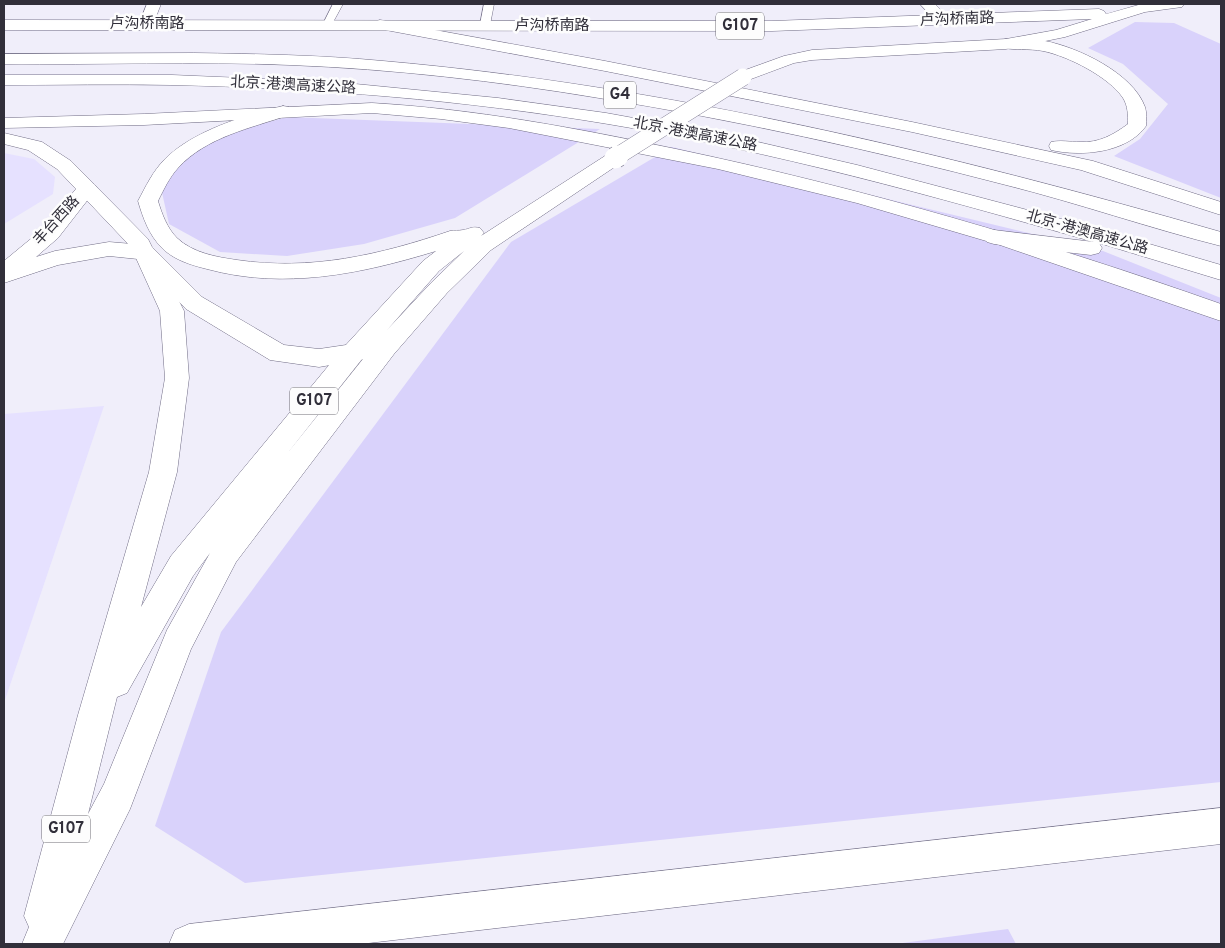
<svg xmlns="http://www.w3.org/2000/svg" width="1225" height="948" font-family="Overpass,'Noto Sans SC',sans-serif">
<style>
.built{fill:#e6e1ff}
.green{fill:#d9d2fb}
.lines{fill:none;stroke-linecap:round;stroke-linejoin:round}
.service-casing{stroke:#716d86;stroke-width:1}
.minor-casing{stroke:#716d86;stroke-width:1}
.tertiary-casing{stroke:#716d86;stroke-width:1}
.secondary-casing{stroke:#716d86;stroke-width:1}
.trunk-casing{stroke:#716d86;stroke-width:1}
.motorway-casing{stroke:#716d86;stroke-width:1}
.service{fill:#fff;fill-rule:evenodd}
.minor{fill:#fff;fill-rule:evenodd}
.tertiary{fill:#fff;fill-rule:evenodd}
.secondary{fill:#fff;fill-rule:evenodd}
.trunk{fill:#fff;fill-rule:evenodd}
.motorway{fill:#fff;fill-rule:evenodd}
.trunk-bridge-far1-casing{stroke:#716d86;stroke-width:18;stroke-linecap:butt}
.trunk-bridge-casing{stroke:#716d86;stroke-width:22;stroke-linecap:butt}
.trunk-bridge-far1{stroke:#fff;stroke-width:17}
.trunk-bridge{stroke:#fff;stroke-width:21}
.labels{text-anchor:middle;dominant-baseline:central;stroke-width:5;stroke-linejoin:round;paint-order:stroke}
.far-street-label{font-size:15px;fill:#312f3a;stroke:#fdfdfd}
.shield{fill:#fdfdfd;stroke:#6e6d74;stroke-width:1}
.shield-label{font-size:16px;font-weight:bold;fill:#312f3a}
</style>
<rect width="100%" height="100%" fill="#f0eefa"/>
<!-- built -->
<g class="built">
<path d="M4 153 34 159 55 177 53 194 4 224Z"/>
<path d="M104 406 4 703V414Z"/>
</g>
<!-- green -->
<g class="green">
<path d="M1135 22 1174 23 1221 44V198L1114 156 1140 139 1168 104 1123 64 1088 48Z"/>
<path d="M287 117 600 129 455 218 364 244 287 256 220 252 169 224 161 188 176 165 208 142 239 130Z"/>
<path d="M672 147 1103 251 1221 298V782L245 883 155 826 221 632 511 242Z"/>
<path d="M1008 929 1016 944H895Z"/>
</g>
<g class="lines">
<defs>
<g id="service">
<path d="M333 4H343L331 26H325L323 24Z"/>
<path d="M484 4H494L490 25 485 28 480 25Z"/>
</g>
<g id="minor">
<path d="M147 4H161L152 27H142L139 24Z"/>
<path d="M920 4H935L952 21 949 24H939Z"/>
</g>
<g id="tertiary">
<path d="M372 103C475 109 575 128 676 149 862 188 1043 241 1221 304V321L1000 245 857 203 718 169 509 128 441 119 372 113 144 125 4 128V118L144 114Z"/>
<path d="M1221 808V844L360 944H169L175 930 189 924Z"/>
</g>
<path id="secondary" d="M87 182 94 184 97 188 58 238 36 257 55 251 109 242 144 245 152 247 202 297 284 345 319 349 373 341 382 344 385 350 382 356 319 367 270 360 186 309 138 259 109 256 58 265 4 283V261L44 228 80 184Z"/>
<g id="trunk">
<path d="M1142 4H1184L1182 7 1145 12 1065 37 1006 49 812 60 794 63 743 82 737 81 735 77 737 73 784 56 812 50 1006 39 1056 30 1092 19 772 31 4 30V20L772 21 1099 9 1104 11 1106 14Z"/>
<path d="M283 106 289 107 292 111 289 115C251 128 206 137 178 168 169 178 164 189 158 201 162 214 167 228 177 238 193 253 216 257 237 260 310 271 380 255 450 231 454 230 459 231 463 230 470 229 472 226 480 228L484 233 481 236 608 154 615 152 622 154 625 158 622 162 491 250 447 293 394 354 236 562 191 649 130 809 63 944H22L29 927 24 916 78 715 149 472 165 378 160 311 131 247 57 169 28 150 4 144V133L42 142 71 161 148 239 184 311 189 378 177 472 141 607 171 556 344 347 423 261 436 251C361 274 284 290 207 269 191 265 174 260 162 248 149 235 143 218 138 201 146 186 153 171 165 159 193 131 245 115 283 106ZM464 251 431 283 387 330 439 271ZM371 349 286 455 362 359ZM210 553 167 630 104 784 88 814 117 697 127 693 193 576Z"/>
</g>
<g id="motorway">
<path d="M380 20 605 61 912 122 1093 161 1221 202V215L1081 170 912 132 605 71 375 28 372 25 375 22Z"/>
<path d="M1006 39C1019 40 1032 39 1045 41 1077 47 1133 73 1145 107 1147 113 1146 120 1146 126 1127 153 1081 157 1051 150L1049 146 1051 142C1061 140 1070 142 1080 142 1099 143 1113 135 1128 124 1128 115 1128 106 1123 98 1109 77 1068 56 1043 51 1029 48 1014 51 1000 47L998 44 1000 41Z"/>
<path d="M194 53C257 54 320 55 383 61 668 86 946 153 1221 232V246C1149 228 1078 203 1006 185 872 150 736 120 599 98 497 81 393 69 290 65 194 61 99 65 4 64V54Z"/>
<path d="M4 75H172L335 82 498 98 606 113 732 136 857 165 1088 226 1221 265V280L1099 243 1102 248 1099 253 1091 255 994 244 987 242 983 237 987 232 994 230 1094 242C934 196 772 151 608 124 464 100 317 88 171 85 115 84 60 85 4 85Z"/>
</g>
</defs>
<!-- service casing -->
<use href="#service" class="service-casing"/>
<!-- minor casing -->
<use href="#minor" class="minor-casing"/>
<!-- tertiary casing -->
<use href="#tertiary" class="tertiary-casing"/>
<!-- secondary casing -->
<use href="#secondary" class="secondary-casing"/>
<!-- trunk casing -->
<use href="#trunk" class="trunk-casing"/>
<!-- motorway casing -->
<use href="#motorway" class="motorway-casing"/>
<!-- service -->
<use href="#service" class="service"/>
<!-- minor -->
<use href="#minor" class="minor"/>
<!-- tertiary -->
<use href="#tertiary" class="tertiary"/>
<!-- secondary -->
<use href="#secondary" class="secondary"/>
<!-- trunk -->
<use href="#trunk" class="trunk"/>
<!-- motorway -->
<use href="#motorway" class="motorway"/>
<defs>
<path id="trunk-bridge-far1" d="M616 157 743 77"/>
<path id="trunk-bridge" d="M615 158 618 156"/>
</defs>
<!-- trunk-bridge-far1 casing -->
<use href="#trunk-bridge-far1" class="trunk-bridge-far1-casing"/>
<!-- trunk-bridge casing -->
<use href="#trunk-bridge" class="trunk-bridge-casing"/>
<!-- trunk-bridge-far1 -->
<use href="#trunk-bridge-far1" class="trunk-bridge-far1"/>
<!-- trunk-bridge -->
<use href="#trunk-bridge" class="trunk-bridge"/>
</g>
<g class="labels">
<!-- far-street labels -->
<g class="far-street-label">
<text transform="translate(957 20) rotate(-2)">卢沟桥南路</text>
<text x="147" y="24">卢沟桥南路</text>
<text x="552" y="26">卢沟桥南路</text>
<text transform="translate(293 86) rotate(3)">北京-港澳高速公路</text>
<text transform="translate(695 135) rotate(11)">北京-港澳高速公路</text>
<text transform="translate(57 221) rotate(-48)">丰台西路</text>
<text transform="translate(1087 233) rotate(16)">北京-港澳高速公路</text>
</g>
<!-- shield labels -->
<g class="shield">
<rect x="716" y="12.5" width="48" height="27" rx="4"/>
<rect x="604" y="81.5" width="32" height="27" rx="4"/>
<rect x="290" y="387.5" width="48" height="27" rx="4"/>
<rect x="42" y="815.5" width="48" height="27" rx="4"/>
</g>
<g class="shield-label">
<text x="740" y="26">G107</text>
<text x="620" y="95">G4</text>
<text x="314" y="401">G107</text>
<text x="66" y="829">G107</text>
</g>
</g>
<!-- border -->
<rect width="1225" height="948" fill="none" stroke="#312f3a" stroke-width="10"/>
</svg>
